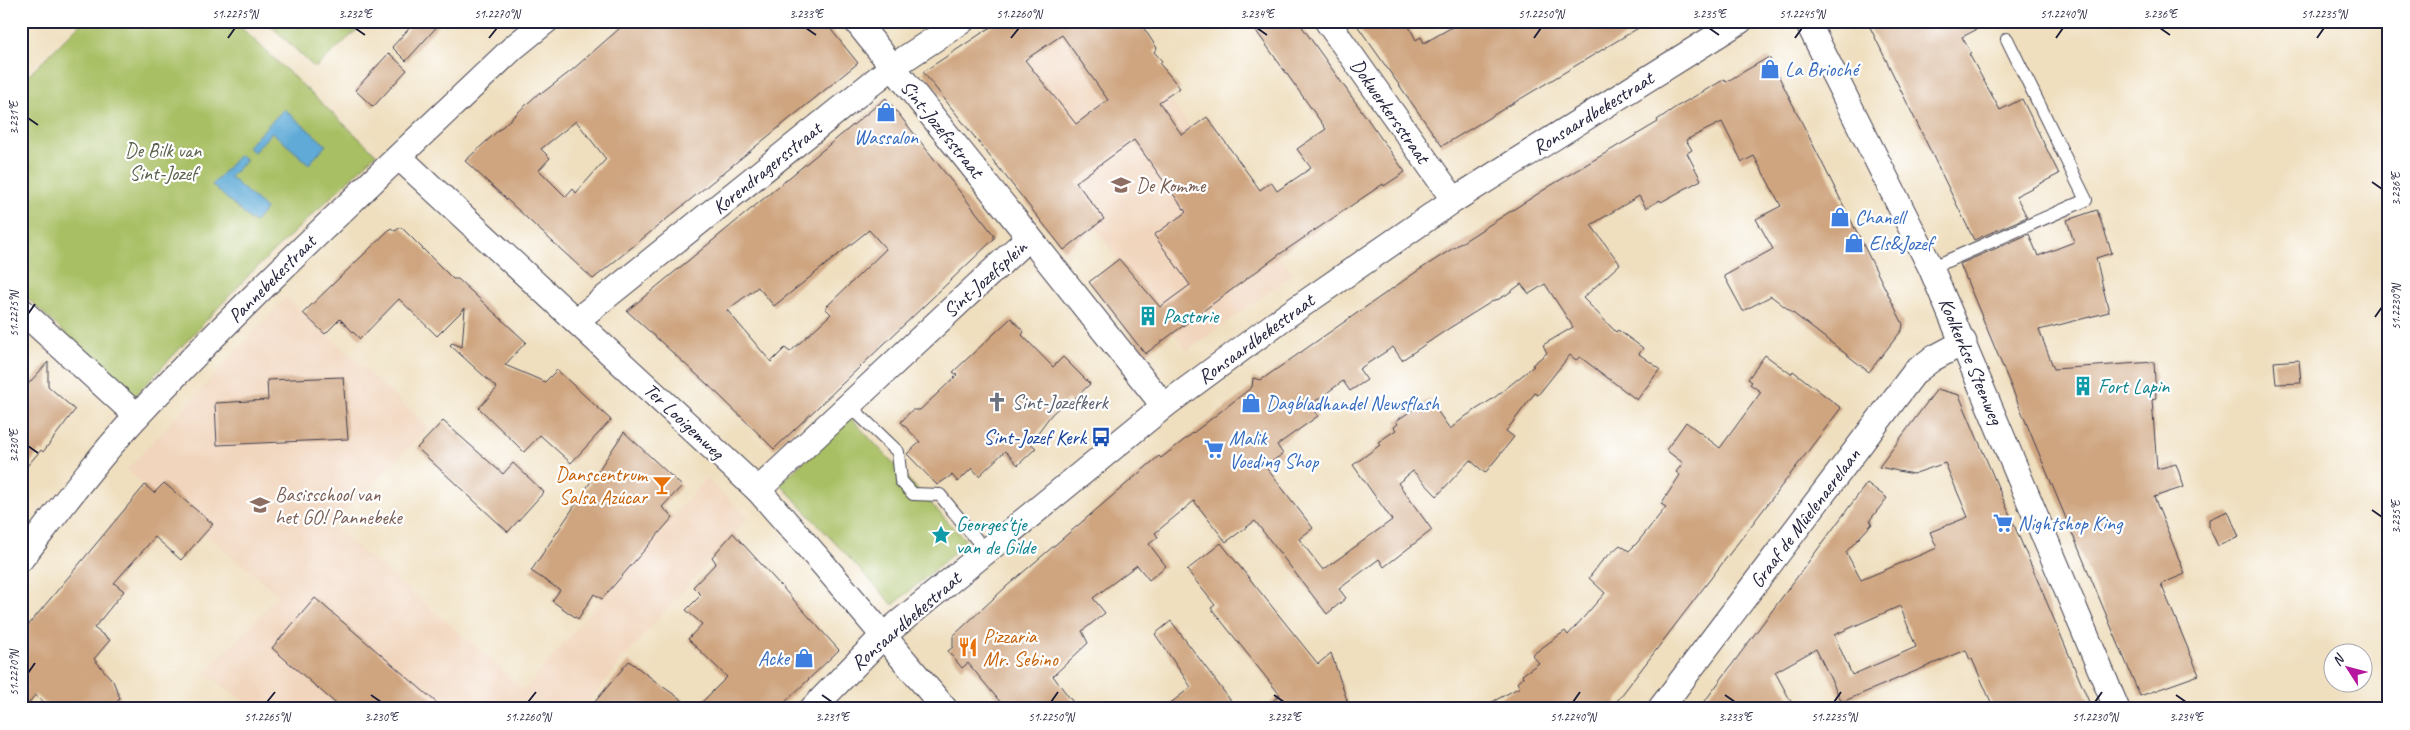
<svg xmlns="http://www.w3.org/2000/svg" width="2410" height="730" font-family="Caveat,sans-serif">
<style>
.built{fill:#f1d5bd}
.green{fill:#a8bf63;stroke:#65704f}
.water{fill:#5eaad7;stroke:#406689}
.building{fill:#cfa580;fill-rule:evenodd}
.lines{fill:none;stroke-linecap:round;stroke-linejoin:round}
.lane-casing{stroke:#413e4f;stroke-width:14}
.street-casing{stroke:#413e4f;stroke-width:27}
.lane{stroke:#fff;stroke-width:12}
.street{stroke:#fff;stroke-width:25}
.ticks{fill:none;stroke:#22223b;stroke-width:2}
.labels{text-anchor:middle;dominant-baseline:central;stroke-width:4.5;stroke-linejoin:round;paint-order:stroke}
.shop-label{font-size:20px;fill:#366cbe;stroke:#fff;text-anchor:start}
.street-label{font-size:20px;fill:#22223b;stroke:#fff}
.park-label{font-size:20px;fill:#58614b;stroke:#fff}
.education-label{font-size:20px;fill:#785e54;stroke:#fff;text-anchor:start}
.culture-label{font-size:20px;fill:#0d838f;stroke:#fff;text-anchor:start}
.worship-label{font-size:20px;fill:#5b616d;stroke:#fff;text-anchor:start}
.transit-label{font-size:20px;fill:#164399;stroke:#fff;text-anchor:end}
.food-label{font-size:20px;fill:#c56008;stroke:#fff;text-anchor:end}
.neatline{fill:none;stroke:#22223b;stroke-width:2}
.ticks-label{font-size:12px;text-anchor:middle;fill:#22223b}
</style>
<rect width="100%" height="100%" fill="#fff"/>
<filter id="ink" filterUnits="userSpaceOnUse"><feTurbulence type="fractalNoise" baseFrequency=".02" numOctaves="2"/><feDisplacementMap in="SourceGraphic" scale="10" xChannelSelector="R" yChannelSelector="G"/><feConvolveMatrix kernelMatrix="1 2 1 2 8 2 1 2 1" color-interpolation-filters="sRGB"/></filter>
<filter id="wash" filterUnits="userSpaceOnUse"><feTurbulence type="fractalNoise" baseFrequency=".0096" numOctaves="4" result="noise"/><feDisplacementMap in="SourceGraphic" scale="20" xChannelSelector="R" yChannelSelector="G"/><feGaussianBlur stdDeviation="1.12" result="paint"/><feColorMatrix in="noise" values="0 0 0 0 0 0 0 0 0 0 0 0 0 0 0 0 0 1.4 0 .05"/><feComposite in="paint" operator="in"/></filter>
<g filter="url(#wash)">
<rect width="100%" height="100%" fill="#efdfbf"/>
<!-- built -->
<g class="built">
<path d="M1000 21H1115L1293 274 1187 351 1173 333 1161 309 1119 261 1096 229 1065 252 1005 177 1065 132Z"/>
<path d="M286 297 429 428 330 525 484 653 524 690 706 478 748 517 624 658 583 709H254L206 673 279 595 127 470Z"/>
</g>
<!-- green -->
<g class="green">
<path d="M83 21H234L376 154 251 273 133 398 21 292V83Z"/>
<path d="M266 21H367L315 68Z"/>
<path d="M850 417 967 542 893 605 780 484Z"/>
</g>
<!-- water -->
<g class="water">
<path d="M284 109 326 145 309 164 272 132 254 152 247 147Z"/>
<path d="M239 155 246 160 230 177 266 209 254 223 212 185Z"/>
</g>
<g id="blocks">
<!-- building -->
<g class="building">
<path d="M416 21H442L406 61 392 47Z"/>
<path d="M628 21H824L858 63 593 279 465 161 540 92 541 94 571 71ZM576 121 606 159 576 193 573 189 566 197 539 170 550 158 541 149Z"/>
<path d="M1000 21H1139L1157 48 1154 52 1162 61 1160 64 1180 88 1159 102 1182 135 1207 117 1260 190 1271 182 1277 191 1311 168 1297 149 1326 129 1249 21H1298L1405 172 1384 186 1383 184 1280 254 1145 354 1089 282 1119 259 1160 307 1190 285 1154 235 1186 212 1134 140 1076 182 1104 219 1064 250 923 72ZM1062 35 1108 100 1076 124 1025 60Z"/>
<path d="M1354 21H1406L1416 40 1421 37 1424 43 1463 21H1650L1442 146Z"/>
<path d="M1867 21H1993L1962 37 1971 53 1969 54 2000 110 2022 99 2059 174 2016 196 2027 217 1974 240Z"/>
<path d="M389 53 407 70 373 107 355 90Z"/>
<path d="M1769 57 1903 324 1902 330 1869 372 1771 296 1743 311 1724 276 1773 249 1756 219 1781 206 1754 156 1742 162 1722 122 1686 140 1692 150 1687 153 1701 180 1661 202 1660 200 1646 208 1639 196 1591 225 1620 264 1583 298 1616 332 1618 330 1643 348 1639 354 1660 369 1637 400 1580 357 1576 360 1570 355 1538 395 1535 393 1506 431 1514 437 1485 473 1470 460 1437 496 1413 471 1398 483 1432 530 1384 567 1379 559 1339 589 1346 598 1327 614 1255 521 1226 542 1194 501 1155 533 1158 537 1149 544 1166 566 1149 580 1137 565 1093 598 1105 613 1082 631 1088 643 1053 676 1078 709H1006L968 663 962 668 948 651 953 647V636L1007 586 1159 456 1161 458 1252 387 1253 378 1261 380 1416 272 1550 186 1658 122 1657 120 1676 107 1725 79 1726 82ZM1521 284 1529 294 1545 284 1573 327 1543 345 1547 353 1532 365 1534 366 1494 398 1466 416 1450 429 1429 399 1396 421 1398 424 1394 427 1396 430 1378 442 1380 445 1353 465 1392 520 1323 570 1299 539 1313 528 1265 466 1283 454 1277 445 1318 416 1310 405 1343 381 1350 391 1367 380 1359 369 1393 347 1402 360 1448 329 1496 299 1497 300 1506 295Z"/>
<path d="M886 98 994 235V239L774 449 718 394 627 311ZM869 230 886 249 825 308 831 314 790 352 785 348 771 362 727 310 758 287 774 306Z"/>
<path d="M2097 210 2112 253 2096 258 2109 312 2039 330 2054 369 2154 362 2156 398 2152 399 2157 469 2176 464 2184 487 2154 497 2185 574 2161 584 2199 675 2140 696 1960 264 2029 234 2038 256 2074 242 2067 220Z"/>
<path d="M401 227 453 279H458L526 342 505 365 545 382 557 370 611 420 571 463 540 435 524 452 479 408 497 388 450 345 452 343 462 347 465 308 437 336 399 299 360 339 340 319 325 334 303 313 391 228 395 231Z"/>
<path d="M1011 318 1024 332 1022 335 1053 367 1063 357 1090 384 1071 402 1068 399 1051 415 1030 443 1036 448 1018 465 1005 451 979 476 972 468 958 482 952 475 937 485 907 454 920 442 901 422 912 410H920L957 375 953 372Z"/>
<path d="M1765 355 1791 374 1793 371 1841 408 1611 709H1479L1520 687 1517 683 1523 677 1522 675 1539 663 1532 655 1565 631 1568 635 1605 593 1589 578 1601 562 1620 545 1629 551 1637 543 1666 507 1661 504 1680 475 1676 472 1683 463 1666 450 1686 422 1720 448 1761 392 1750 384 1752 382 1748 379Z"/>
<path d="M2299 360 2301 383 2276 384 2274 362Z"/>
<path d="M48 362V386L75 410 43 452 41 450 21 473V392Z"/>
<path d="M343 377 348 439 217 445 215 403 268 400 267 380Z"/>
<path d="M1937 389 1959 395 2092 709H1994L1972 659 1970 660 1966 650 1842 702 1816 649 1775 672 1795 709H1699L1867 483 1887 498 1870 520 1872 524 1846 552 1861 580 1937 548 1930 532 1968 517 1945 463 1913 474 1879 467ZM1900 606 1916 647 1852 675 1834 635Z"/>
<path d="M443 421 503 474 513 463 544 492 508 532 417 448Z"/>
<path d="M624 432 682 486 662 507 673 517 602 599 594 594 578 619 552 601 560 590 531 571Z"/>
<path d="M164 483 213 524 181 560 155 537 114 583 124 591 94 628 110 640 94 659 113 681 120 698 112 709H53L35 695 24 709H21V634L145 485 154 493Z"/>
<path d="M2228 511 2239 537 2218 546 2209 527V519Z"/>
<path d="M733 533 839 650 778 709H695L727 677 688 639 702 624 686 610 701 595 693 587 716 563 712 557Z"/>
<path d="M1221 543 1318 664 1331 653 1350 709H1263L1280 695 1211 608 1215 605 1187 570Z"/>
<path d="M315 598 444 709H342L272 648Z"/>
<path d="M1171 621 1237 709H1163L1191 687 1155 634Z"/>
<path d="M629 661 659 684 695 709H589Z"/>
</g>
</g>
</g>
<g filter="url(#ink)">
<use href="#blocks" fill-opacity="0" stroke="#413e4f" stroke-width="1"/>
<g class="lines">
<defs>
<g id="lane">
<path d="M1931 268 2086 200 2007 39"/>
<path d="M849 405 898 452 901 481 913 494 940 495 986 551"/>
</g>
<g id="street">
<path d="M856 21 1029 237"/>
<path d="M1327 21 1454 200"/>
<path d="M1807 21 1931 268 2117 709"/>
<path d="M399 157 758 490 823 564 945 709"/>
<path d="M21 310 137 416"/>
<path d="M576 321 892 67 962 21"/>
<path d="M758 490 1029 237 1164 406"/>
<path d="M21 559C59 510 96 460 138 415 258 287 387 168 514 47L546 21"/>
<path d="M812 709 884 635 1164 406 1286 316 1454 200 1740 21"/>
<path d="M1660 709 1915 372 1932 359 1964 342"/>
</g>
</defs>
<!-- lane casing -->
<use href="#lane" class="lane-casing"/>
<!-- street casing -->
<use href="#street" class="street-casing"/>
<!-- lane -->
<use href="#lane" class="lane"/>
<!-- street -->
<use href="#street" class="street"/>
</g>
</g>
<!-- ticks -->
<path class="ticks" d="M355 28 365 35M806 28 816 35M1257 28 1267 35M1709 28 1719 35M2160 28 2170 35M228 38 235 28M489 38 497 28M1011 38 1019 28M1534 38 1541 28M1795 38 1802 28M2056 38 2063 28M2317 38 2324 28M28 118 38 125M2372 182 2382 189M28 314 35 304M2375 317 2382 307M28 446 38 453M2372 510 2382 517M28 673 35 663M371 695 381 702M822 695 832 702M1274 695 1284 702M1725 695 1735 702M2176 695 2186 702M267 702 275 692M528 702 536 692M1051 702 1058 692M1573 702 1580 692M1834 702 1841 692M2095 702 2102 692"/>
<!-- icons -->
<defs>
<symbol id="shop-bare" viewBox="-9 -9 18 18"><path d="M-5-2.5h2.3a2.7 3.5 0 0 1 5.4 0H5L5.5 6h-11ZM-1.5-2.5h3a1.5 2.3 0 0 0-3 0Z" fill="#3f7fe0" stroke="#fff" stroke-width="2.5" paint-order="stroke"/></symbol>
<symbol id="school-bare" viewBox="-9 -9 18 18"><path d="M0-5L7-2L0 1L-7-2ZM-4 1L0 2.5L4 1V4Q0 6-4 4Z" fill="#8d6e63" stroke="#fff" stroke-width="2.5" paint-order="stroke"/></symbol>
<symbol id="building-bare" viewBox="-9 -9 18 18"><path d="M-4-6H4V6H1V3H-1V6H-4ZM-2.5-4.3h1.7v1.8h-1.7ZM.8-4.3h1.7v1.8H.8ZM-2.5-1h1.7V.8h-1.7ZM.8-1h1.7V.8H.8Z" fill="#0f9aa8" stroke="#fff" stroke-width="2.5" paint-order="stroke"/></symbol>
<symbol id="church-bare" viewBox="-9 -9 18 18"><path d="M-1.2-6h2.4v3.5h3.3v2.4h-3.3V6h-2.4V-.1h-3.3v-2.4h3.3Z" fill="#6b7280" stroke="#fff" stroke-width="2.5" paint-order="stroke"/></symbol>
<symbol id="bus-bare" viewBox="-9 -9 18 18"><path d="M-5-6H5V4H4V6H2V4H-2V6H-4V4H-5ZM-3.5-4V0h7V-4ZM-3.5 1.2v1.5H-2V1.2ZM2 1.2v1.5H3.5V1.2Z" fill="#1a4fb4" stroke="#fff" stroke-width="2.5" paint-order="stroke"/></symbol>
<symbol id="supermarket-bare" viewBox="-9 -9 18 18"><path d="M-6-5.5h2.5l.6 2H6L4.5 2H-2.5L-4.4-4H-6ZM-1.5 3.2a1.3 1.3 0 1 0 .1 0ZM3 3.2a1.3 1.3 0 1 0 .1 0Z" fill="#3f7fe0" stroke="#fff" stroke-width="2.5" paint-order="stroke"/></symbol>
<symbol id="bar-bare" viewBox="-9 -9 18 18"><path d="M-6-5H6L.8 .8V4.5H3.5V6h-7V4.5H-.8V.8Z" fill="#e8710a" stroke="#fff" stroke-width="2.5" paint-order="stroke"/></symbol>
<symbol id="sight-bare" viewBox="-9 -9 18 18"><path d="M0-6L1.8-2.2L6-1.7L2.9 1.2L3.7 5.4L0 3.3L-3.7 5.4L-2.9 1.2L-6-1.7L-1.8-2.2Z" fill="#0f9aa8" stroke="#fff" stroke-width="2.5" paint-order="stroke"/></symbol>
<symbol id="restaurant-bare" viewBox="-9 -9 18 18"><path d="M-5-6h1v4h1v-4h1v4h1v-4h1v5L-1.5 .5V6h-2V.5L-5-1ZM5-6V6H3V1.5H1.5Q1.5-4 5-6Z" fill="#e8710a" stroke="#fff" stroke-width="2.5" paint-order="stroke"/></symbol>
</defs>
<g fill-rule="evenodd">
<use href="#shop-bare" x="1756" y="55" width="28" height="28"/>
<use href="#shop-bare" x="872" y="98" width="28" height="28"/>
<use href="#school-bare" x="1107" y="171" width="28" height="28"/>
<use href="#shop-bare" x="1826" y="203" width="28" height="28"/>
<use href="#shop-bare" x="1840" y="229" width="28" height="28"/>
<use href="#building-bare" x="1134" y="302" width="28" height="28"/>
<use href="#building-bare" x="2069" y="372" width="28" height="28"/>
<use href="#church-bare" x="983" y="388" width="28" height="28"/>
<use href="#shop-bare" x="1237" y="389" width="28" height="28"/>
<use href="#bus-bare" x="1087" y="423" width="28" height="28"/>
<use href="#supermarket-bare" x="1200" y="435" width="28" height="28"/>
<use href="#bar-bare" x="648" y="471" width="28" height="28"/>
<use href="#school-bare" x="246" y="491" width="28" height="28"/>
<use href="#supermarket-bare" x="1989" y="509" width="28" height="28"/>
<use href="#sight-bare" x="927" y="521" width="28" height="28"/>
<use href="#restaurant-bare" x="954" y="633" width="28" height="28"/>
<use href="#shop-bare" x="790" y="644" width="28" height="28"/>
</g>
<g class="labels">
<!-- shop labels -->
<g class="shop-label">
<text x="1785" y="69">La Brioché</text>
<text x="886" y="137" text-anchor="middle">Wassalon</text>
<text x="1855" y="217">Chanell</text>
<text x="1869" y="243">Els&amp;Jozef</text>
<text x="1266" y="403">Dagbladhandel Newsflash</text>
<text x="1229" y="438">Malik<tspan x="1229" dy="23">Voeding Shop</tspan></text>
<text x="2018" y="523">Nightshop King</text>
<text x="789" y="658" text-anchor="end">Acke</text>
</g>
<!-- street labels -->
<g class="street-label">
<text transform="translate(1390 111) rotate(55)">Dokwerkersstraat</text>
<text transform="translate(1593 113) rotate(-32)">Ronsaardbekestraat</text>
<text transform="translate(942 129) rotate(51)">Sint-Jozefsstraat</text>
<text transform="translate(767 168) rotate(-39)">Korendragersstraat</text>
<text transform="translate(272 279) rotate(-45)">Pannebekestraat</text>
<text transform="translate(985 279) rotate(-42)">Sint-Jozefsplein</text>
<text transform="translate(1256 339) rotate(-36)">Ronsaardbekestraat</text>
<text transform="translate(1971 361) rotate(67)">Koolkerkse Steenweg</text>
<text transform="translate(684 421) rotate(43)">Ter Looigemweg</text>
<text transform="translate(1805 518) rotate(-53)">Graaf de Mûelenaerelaan</text>
<text transform="translate(906 621) rotate(-41)">Ronsaardbekestraat</text>
</g>
<!-- park labels -->
<g class="park-label">
<text x="163" y="150">De Bilk van<tspan x="163" dy="23">Sint-Jozef</tspan></text>
</g>
<!-- education labels -->
<g class="education-label">
<text x="1136" y="185">De Komme</text>
<text x="275" y="494">Basisschool van<tspan x="275" dy="23">het GO! Pannebeke</tspan></text>
</g>
<!-- culture labels -->
<g class="culture-label">
<text x="1163" y="316">Pastorie</text>
<text x="2098" y="386">Fort Lapin</text>
<text x="956" y="524">Georges'tje<tspan x="956" dy="23">van de Gilde</tspan></text>
</g>
<!-- worship labels -->
<g class="worship-label">
<text x="1012" y="402">Sint-Jozefkerk</text>
</g>
<!-- transit labels -->
<g class="transit-label">
<text x="1086" y="437">Sint-Jozef Kerk</text>
</g>
<!-- food labels -->
<g class="food-label">
<text x="647" y="474">Danscentrum<tspan x="647" dy="23">Salsa Azúcar</tspan></text>
<text x="983" y="636" text-anchor="start">Pizzaria<tspan x="983" dy="23">Mr. Sebino</tspan></text>
</g>
</g>
<!-- margin -->
<rect width="2410" height="730" fill="none" stroke="#fff" stroke-width="55"/>
<!-- north arrow -->
<g transform="translate(2348 668) rotate(306)"><circle r="24" fill="#ffffff" stroke="#a7a7b1"/>
<path d="M0-4L9 19L0 12L-9 19Z" fill="#b5179e"/>
<text y="-8" font-size="14" font-weight="bold" text-anchor="middle" fill="#22223b">N</text>
</g>
<rect x="28" y="28" width="2354" height="674" class="neatline"/>
<g class="ticks-label">
<text x="235" y="18">51.2275°N</text>
<text x="355" y="18">3.232°E</text>
<text x="497" y="18">51.2270°N</text>
<text x="806" y="18">3.233°E</text>
<text x="1019" y="18">51.2260°N</text>
<text x="1257" y="18">3.234°E</text>
<text x="1541" y="18">51.2250°N</text>
<text x="1709" y="18">3.235°E</text>
<text x="1802" y="18">51.2245°N</text>
<text x="2063" y="18">51.2240°N</text>
<text x="2160" y="18">3.236°E</text>
<text x="2324" y="18">51.2235°N</text>
<text transform="translate(14 118) rotate(-90)" y="4">3.231°E</text>
<text transform="translate(2396 189) rotate(-90)" y="4">3.236°E</text>
<text transform="translate(2396 307) rotate(-90)" y="4">51.2230°N</text>
<text transform="translate(14 314) rotate(-90)" y="4">51.2275°N</text>
<text transform="translate(14 446) rotate(-90)" y="4">3.230°E</text>
<text transform="translate(2396 517) rotate(-90)" y="4">3.235°E</text>
<text transform="translate(14 673) rotate(-90)" y="4">51.2270°N</text>
<text x="267" y="721">51.2265°N</text>
<text x="381" y="721">3.230°E</text>
<text x="528" y="721">51.2260°N</text>
<text x="832" y="721">3.231°E</text>
<text x="1051" y="721">51.2250°N</text>
<text x="1284" y="721">3.232°E</text>
<text x="1573" y="721">51.2240°N</text>
<text x="1735" y="721">3.233°E</text>
<text x="1834" y="721">51.2235°N</text>
<text x="2095" y="721">51.2230°N</text>
<text x="2186" y="721">3.234°E</text>
</g>
</svg>
